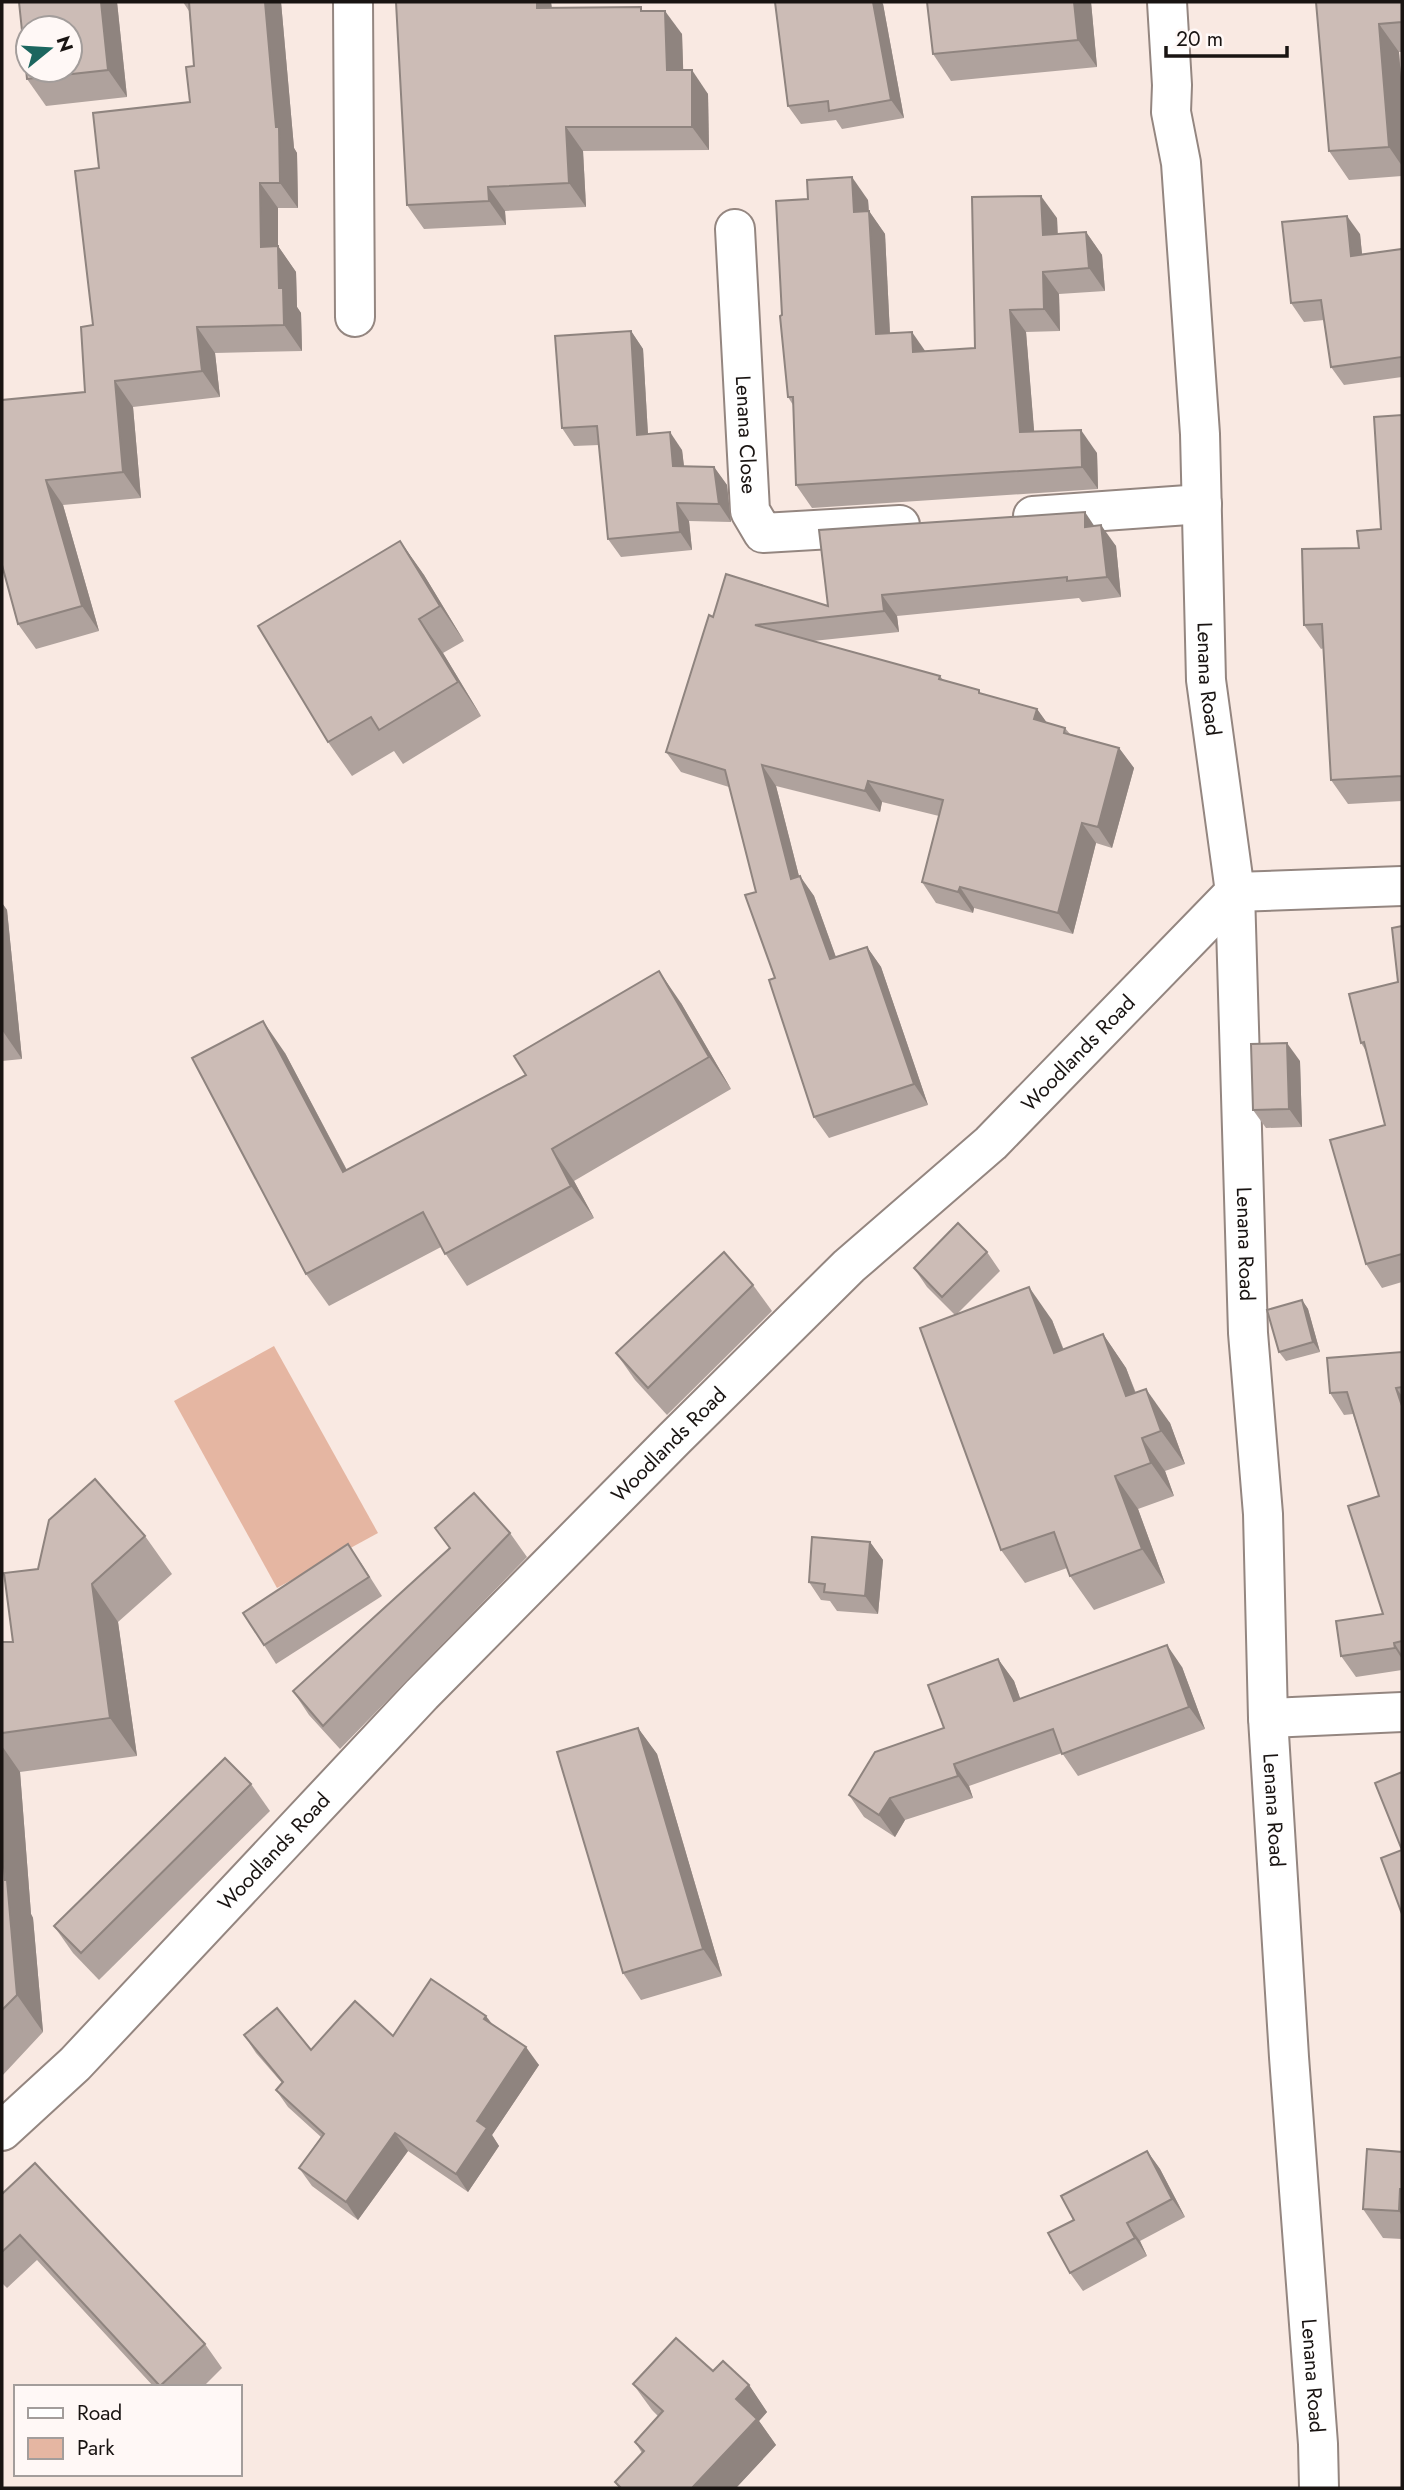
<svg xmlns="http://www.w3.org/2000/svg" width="1404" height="2490" font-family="Jost,sans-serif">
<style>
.green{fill:#e5b6a2}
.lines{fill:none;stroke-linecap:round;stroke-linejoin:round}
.minor-casing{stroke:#948680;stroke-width:42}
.minor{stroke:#fff;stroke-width:38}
.wall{fill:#afa29d}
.shaded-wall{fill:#8f847f}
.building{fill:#ccbcb6;stroke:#8f847f;stroke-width:2;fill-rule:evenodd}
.labels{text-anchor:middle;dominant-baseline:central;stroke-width:6;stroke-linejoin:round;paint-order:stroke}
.street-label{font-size:21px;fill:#191412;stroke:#fff8f6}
</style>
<rect width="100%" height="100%" fill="#f9e9e2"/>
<!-- green -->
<path class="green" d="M274 1346 378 1533 277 1588 174 1401Z"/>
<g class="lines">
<defs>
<g id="minor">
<path d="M353 2 355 317"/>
<path id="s1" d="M1167 2 1172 85 1171 112 1181 163 1200 434 1206 680 1235 892 1248 1333 1263 1514 1268 1718 1289 2057 1318 2444 1319 2488"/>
<path id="s2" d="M735 229 750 511 763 533 900 525"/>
<path d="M1033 516 1202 504"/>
<path d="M1268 1718 1402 1712"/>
<path id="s3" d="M2 2131 75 2064 422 1694 674 1439 849 1266 991 1143 1235 892 1402 886"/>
</g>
</defs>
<!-- minor casing -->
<use href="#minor" class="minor-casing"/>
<!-- minor -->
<use href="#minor" class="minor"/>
</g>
<!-- wall -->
<g class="wall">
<path d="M19 2H117L127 97 46 106 27 79Z"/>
<path d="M183 2H281L294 148 297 153 298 208H278V246L296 272 297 307 301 313 302 351 215 353 220 397 133 407 141 498 63 505 99 631 36 649 18 624 2 566 85 392 93 325 99 168 190 102 194 66 189 11Z"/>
<path d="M396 2H551L552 8 644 11 682 34 683 70 708 94 709 150 583 151 586 207 505 211 506 225 424 229 407 205Z"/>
<path d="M1091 2 1097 67 951 81 933 54Z"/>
<path d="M1316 2H1402V52H1399L1402 91V176L1349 180 1329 151Z"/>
<path d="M883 4 904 118 842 129 836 120 801 124 788 106Z"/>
<path d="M868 200 869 211 885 234 890 333 925 351 975 348 1057 218 1058 234 1086 232 1102 255 1105 291 1059 294 1060 331 1026 332 1034 432 1097 453 1098 489 812 508 796 485 793 405 788 397 782 315Z"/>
<path d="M1360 234 1362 254 1402 249V377L1344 385 1331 367 1324 320 1304 322 1291 303Z"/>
<path d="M631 331 643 349 648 434 682 450 684 466 714 467 727 485 731 522 689 521 692 550 621 557 608 539 599 445 574 446 562 428Z"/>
<path d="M1402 415V801L1348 804 1331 780 1324 648 1321 649 1304 625 1359 548 1381 529Z"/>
<path d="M1094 526 1116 546 1121 597 1082 602 1079 598 897 616 899 632 813 641 940 676 943 680 982 694 1037 709 1047 723 1065 728 1070 734 1119 748 1134 768 1112 848 1096 843 1073 934 974 908 973 913 936 903 922 882 939 816 882 802 880 812 776 786 799 876 814 896 836 957 867 947 881 967 928 1105 829 1138 814 1117 775 978 756 892 729 787 681 772 666 752 713 617 828 606Z"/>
<path d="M400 541 424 575 464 641 443 653 481 716 403 764 394 751 352 776 328 742Z"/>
<path d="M2 903 7 910 22 1059 2 1061Z"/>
<path d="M1402 926V1282L1382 1288 1366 1264 1385 1125 1366 1051 1361 1043 1398 982Z"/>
<path d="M681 1003 731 1089 574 1181 594 1218 467 1286 441 1247 329 1306 306 1274 285 1053 347 1170Z"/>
<path d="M1300 1061 1302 1127 1266 1128 1253 1110Z"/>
<path d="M987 1252 1000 1271 957 1314 1052 1320 1064 1350 1103 1334 1126 1368 1136 1393 1170 1423 1185 1464 1165 1471 1174 1496 1138 1509 1165 1583 1094 1610 1070 1576 1067 1568 1025 1583 1001 1550 955 1315 927 1287 914 1268Z"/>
<path d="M753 1285 772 1311 667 1415 635 1380 616 1353Z"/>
<path d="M1302 1300 1308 1309 1320 1352 1286 1361 1279 1352Z"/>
<path d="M1402 1352V1670L1356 1677 1341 1656 1383 1614 1379 1496 1353 1414 1344 1415 1330 1393Z"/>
<path d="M435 1528 510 1533 527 1557 340 1749 309 1715 293 1691 450 1549Z"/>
<path d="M145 1536 172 1574 118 1622 137 1756 20 1772 31 1914 33 1918 43 2032 2 2076V1642H13L38 1569Z"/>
<path d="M870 1542 883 1560 878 1614 837 1611 830 1601 821 1600 809 1582Z"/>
<path d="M361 1563 382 1596 276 1664 264 1645Z"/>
<path d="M998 1659 1014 1681 1020 1699 1182 1667 1205 1729 1078 1776 1062 1753 969 1786 973 1798 905 1820 895 1837 864 1817 849 1795 944 1728Z"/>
<path d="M638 1728 657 1754 722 1976 641 2000 623 1973Z"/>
<path d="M251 1784 270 1811 99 1980 73 1953 54 1926Z"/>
<path d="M493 2025 539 2065 492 2135 499 2146 468 2192 408 2151 358 2220 312 2186 299 2168 321 2137 288 2107 276 2090 282 2083 256 2053 244 2035 311 2050 393 2036Z"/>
<path d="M1147 2151 1160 2169 1185 2217 1140 2241 1147 2256 1083 2291 1070 2273 1074 2220Z"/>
<path d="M1402 2152V2239L1383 2238 1363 2209Z"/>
<path d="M2 2194 205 2344 222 2368 203 2387H154L37 2260 7 2288 2 2283Z"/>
<path d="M713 2371 749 2385 767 2412 759 2421 776 2445 736 2488H619L615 2482 642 2453 635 2442 658 2416 652 2410 633 2384Z"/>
</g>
<!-- shaded-wall -->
<g class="shaded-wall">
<path d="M101 2H117L127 97 108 70Z"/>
<path d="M265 2H281L294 148 297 153 298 208 280 183Z"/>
<path d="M537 2H551L554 32 537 8Z"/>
<path d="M873 2H882L883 4 904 118 891 100Z"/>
<path d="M1074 2H1091L1097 67 1078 40Z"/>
<path d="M665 11 682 34 684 94 667 70Z"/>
<path d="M1379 24 1399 52 1402 91V166L1389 147Z"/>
<path d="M692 70 708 94 709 150 692 127Z"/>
<path d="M566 127 583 151 586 207 569 183Z"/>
<path d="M852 177 868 200 870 234 854 212Z"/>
<path d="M260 183 278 208V272L261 247Z"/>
<path d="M488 187 505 211 506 225 489 201Z"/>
<path d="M1041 196 1057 218 1058 258 1043 235Z"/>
<path d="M869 211 885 234 891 356 876 334Z"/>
<path d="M1347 216 1360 234 1364 274 1351 256Z"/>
<path d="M1086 232 1102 255 1105 291 1089 268Z"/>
<path d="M278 246 296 272 297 307 301 313 302 351 284 325 279 288Z"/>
<path d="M1043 272 1059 294 1060 331 1044 309Z"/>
<path d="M1010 310 1026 332 1036 454 1020 432Z"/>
<path d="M197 327 215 353 220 397 202 371Z"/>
<path d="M631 331 643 349 649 453 637 435Z"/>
<path d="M912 332 928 355 913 352Z"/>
<path d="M115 381 133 407 141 498 123 472Z"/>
<path d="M1081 430 1097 453 1098 489 1082 467Z"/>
<path d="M670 432 682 450 686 483 673 466Z"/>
<path d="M714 467 727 485 731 522 719 504Z"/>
<path d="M46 480 63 505 99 631 82 606Z"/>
<path d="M677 503 689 521 692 550 680 532Z"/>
<path d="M1085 512 1099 533 1085 527Z"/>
<path d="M1101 525 1116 546 1121 597 1107 577Z"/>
<path d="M400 541 424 575 464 641 440 606Z"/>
<path d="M882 595 897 616 899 632 884 611Z"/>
<path d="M419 619 443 653 481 716 458 682Z"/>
<path d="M1037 709 1052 730 1034 719Z"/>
<path d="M1119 748 1134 768 1112 848 1098 827Z"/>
<path d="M762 765 776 786 805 900 791 879Z"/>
<path d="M868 781 882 802 880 812 865 791Z"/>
<path d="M1082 823 1096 843 1073 934 1058 913Z"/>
<path d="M800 876 814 896 844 980 830 959Z"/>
<path d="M960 887 974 908 973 913 958 892Z"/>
<path d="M2 903 7 910 22 1059 2 1030Z"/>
<path d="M867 947 881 967 928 1105 914 1084Z"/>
<path d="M659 971 681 1003 731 1089 709 1057Z"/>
<path d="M263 1021 285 1053 365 1205 343 1172Z"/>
<path d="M1287 1043 1300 1061 1302 1127 1289 1109Z"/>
<path d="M552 1149 574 1181 594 1218 571 1186Z"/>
<path d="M1029 1287 1052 1320 1077 1386 1054 1353Z"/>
<path d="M1302 1300 1308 1309 1320 1352 1313 1342Z"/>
<path d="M1103 1334 1126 1368 1149 1430 1126 1396Z"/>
<path d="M1396 1388 1402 1396V1406Z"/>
<path d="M1146 1389 1170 1423 1185 1464 1161 1431Z"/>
<path d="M1142 1438 1165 1471 1174 1496 1151 1463Z"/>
<path d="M1115 1476 1138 1509 1165 1583 1142 1549Z"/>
<path d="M870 1542 883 1560 878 1614 865 1596Z"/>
<path d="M92 1584 118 1622 137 1756 110 1718Z"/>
<path d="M1394 1643 1402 1655V1659L1395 1648Z"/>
<path d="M1167 1645 1182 1667 1205 1729 1189 1707Z"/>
<path d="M998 1659 1014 1681 1029 1723 1014 1701Z"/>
<path d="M638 1728 657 1754 722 1976 703 1949Z"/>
<path d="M2 1746 20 1772 31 1914 33 1918 43 2032 17 1995 2 1841Z"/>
<path d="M954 1764 969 1786 973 1798 958 1776Z"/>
<path d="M890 1798 905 1820 895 1837 879 1815Z"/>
<path d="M486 2016 499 2033 484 2019Z"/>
<path d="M526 2047 539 2065 492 2135 499 2146 468 2192 456 2174 477 2121Z"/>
<path d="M395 2133 408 2151 358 2220 346 2202Z"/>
<path d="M1147 2151 1160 2169 1185 2217 1172 2199Z"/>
<path d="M1400 2189 1402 2192V2216L1399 2211Z"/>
<path d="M1127 2223 1140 2241 1147 2256 1135 2238Z"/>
<path d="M749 2385 767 2412 759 2421 776 2445 736 2488H692L736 2399Z"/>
</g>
<!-- building -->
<g class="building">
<path d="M19 2H101L108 70 27 79ZM28 28H70V70H28Z"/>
<path d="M189 2H265L276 127H279L280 183H260L261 247 278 246 279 288H283L284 325 197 327 202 371 115 381 123 472 46 480 82 606 18 624 2 565V400L85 392 81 327 93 325 75 171 99 168 93 113 190 102 186 67 194 66Z"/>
<path d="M396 2H537V8L641 7V11H665L667 70H692V127H566L569 183 488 187 489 201 407 205Z"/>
<path d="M775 2H873L891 100 829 111 828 101 788 106Z"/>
<path d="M927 2H1074L1078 40 933 54Z"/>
<path d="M1316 2H1402V22L1379 24 1389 147 1329 151Z"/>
<path d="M852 177 854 212 869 211 876 334 912 332 913 352 975 348 972 197 1041 196 1043 235 1086 232 1089 268 1043 272 1044 309 1010 310 1020 432 1081 430 1082 467 796 485 793 397H788L780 316 782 315 776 201 808 199 807 180Z"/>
<path d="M1347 216 1351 256 1402 249V357L1331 367 1321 300 1291 303 1282 222Z"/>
<path d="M631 331 637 435 670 432 673 466 714 467 719 504 677 503 680 532 608 539 597 426 562 428 555 336Z"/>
<path d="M1402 415V776L1331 780 1322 624 1304 625 1302 549 1359 548 1357 531 1381 529 1374 417Z"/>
<path d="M1085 512V527L1101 525 1107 577 1067 581V577L882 595 884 611 755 625 940 676 939 679 979 690V693L1037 709 1034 719 1065 728 1064 733 1119 748 1098 827 1082 823 1058 913 960 887 958 892 922 882 943 800 868 781 865 791 762 765 791 879 800 876 830 959 867 947 914 1084 814 1117 769 980 775 978 745 895 756 892 725 770 666 752 709 615 713 617 726 574 828 606 819 530Z"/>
<path d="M400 541 440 606 419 619 458 682 379 730 371 717 328 742 258 626Z"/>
<path d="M1402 926V1254L1366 1264 1330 1140 1385 1125 1364 1042 1361 1043 1349 994 1398 982 1392 928Z"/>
<path d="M659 971 709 1057 552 1149 571 1186 445 1254 423 1212 306 1274 192 1058 263 1021 343 1172 526 1075 514 1056Z"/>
<path d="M1287 1043 1289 1109 1253 1110 1251 1044Z"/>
<path d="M958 1223 987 1252 942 1297 914 1268Z"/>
<path d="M724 1252 753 1285 648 1388 616 1353Z"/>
<path d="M1029 1287 1054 1353 1103 1334 1126 1396 1146 1389 1161 1431 1142 1438 1151 1463 1115 1476 1142 1549 1070 1576 1054 1532 1001 1550 920 1328Z"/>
<path d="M1302 1300 1313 1342 1279 1352 1267 1310Z"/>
<path d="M1402 1352V1387L1396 1388 1402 1406V1641L1394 1643 1395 1648 1341 1656 1336 1621 1383 1614 1348 1506 1379 1496 1347 1392 1330 1393 1327 1358Z"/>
<path d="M95 1479 145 1536 92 1584 110 1718 2 1733V1642H13L4 1573 38 1569 49 1520Z"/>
<path d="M474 1493 510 1533 323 1726 293 1691 450 1548 435 1528Z"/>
<path d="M812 1537 870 1542 865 1596 824 1592 825 1584 809 1582Z"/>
<path d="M348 1544 369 1577 264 1645 243 1613Z"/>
<path d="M1167 1645 1189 1707 1062 1754 1053 1729 954 1764 958 1776 890 1798 879 1815 849 1795 875 1752 944 1728 928 1685 998 1659 1014 1701Z"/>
<path d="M638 1728 703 1949 623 1973 557 1752Z"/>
<path d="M225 1758 251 1784 81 1953 54 1926Z"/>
<path d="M1402 1772V1914L1381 1858 1402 1850 1375 1783Z"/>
<path d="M2 1841 5 1880H7L17 1995 2 2010Z"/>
<path d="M431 1979 486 2016 484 2019 526 2047 477 2121 487 2128 456 2174 395 2133 346 2202 299 2168 324 2134 276 2090 283 2082 244 2035 277 2008 311 2050 355 2001 393 2036Z"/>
<path d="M1367 2149 1402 2152V2189H1400L1399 2211 1363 2209Z"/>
<path d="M1147 2151 1172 2199 1127 2223 1135 2238 1070 2273 1048 2233 1074 2220 1061 2196Z"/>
<path d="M35 2163 205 2344 160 2386 20 2235 2 2252V2194Z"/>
<path d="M676 2338 713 2371 723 2361 749 2385 736 2399 757 2419 692 2488H621L615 2482 644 2451 635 2442 663 2411 633 2384Z"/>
</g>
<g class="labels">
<!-- street labels -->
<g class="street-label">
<text stroke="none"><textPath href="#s2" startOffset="206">Lenana Close</textPath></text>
<text stroke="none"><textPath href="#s1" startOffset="679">Lenana Road</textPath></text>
<text stroke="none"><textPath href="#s3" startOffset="1524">Woodlands Road</textPath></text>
<text stroke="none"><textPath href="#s1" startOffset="1246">Lenana Road</textPath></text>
<text stroke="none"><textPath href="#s3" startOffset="957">Woodlands Road</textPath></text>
<text stroke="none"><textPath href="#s1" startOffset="1813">Lenana Road</textPath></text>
<text stroke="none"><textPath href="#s3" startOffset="390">Woodlands Road</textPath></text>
<text stroke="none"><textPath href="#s1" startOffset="2380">Lenana Road</textPath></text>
</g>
</g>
<!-- border -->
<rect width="1404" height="2490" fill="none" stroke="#191412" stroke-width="7"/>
<!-- legend -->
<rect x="14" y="2385" width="228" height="91" fill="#fff8f6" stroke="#a39d9b" stroke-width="2"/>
<rect x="28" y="2408" width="35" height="10" fill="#ffffff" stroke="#a39d9b" stroke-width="2"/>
<text x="77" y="2420" font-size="21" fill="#191412">Road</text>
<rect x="28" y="2438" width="35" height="21" fill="#e5b6a2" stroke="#a39d9b" stroke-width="2"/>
<text x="77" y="2455" font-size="21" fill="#191412">Park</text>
<!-- north arrow -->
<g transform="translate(49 49) rotate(72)"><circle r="33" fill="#fff8f6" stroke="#a39d9b" stroke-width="2"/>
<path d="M0-5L12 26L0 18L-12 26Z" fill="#1c665f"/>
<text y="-10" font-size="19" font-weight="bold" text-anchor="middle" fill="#191412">N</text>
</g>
<!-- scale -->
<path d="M1166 46v10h121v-10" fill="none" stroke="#191412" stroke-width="3.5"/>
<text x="1176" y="46" font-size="21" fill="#191412" stroke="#fff8f6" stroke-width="5" paint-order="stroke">20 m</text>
</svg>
